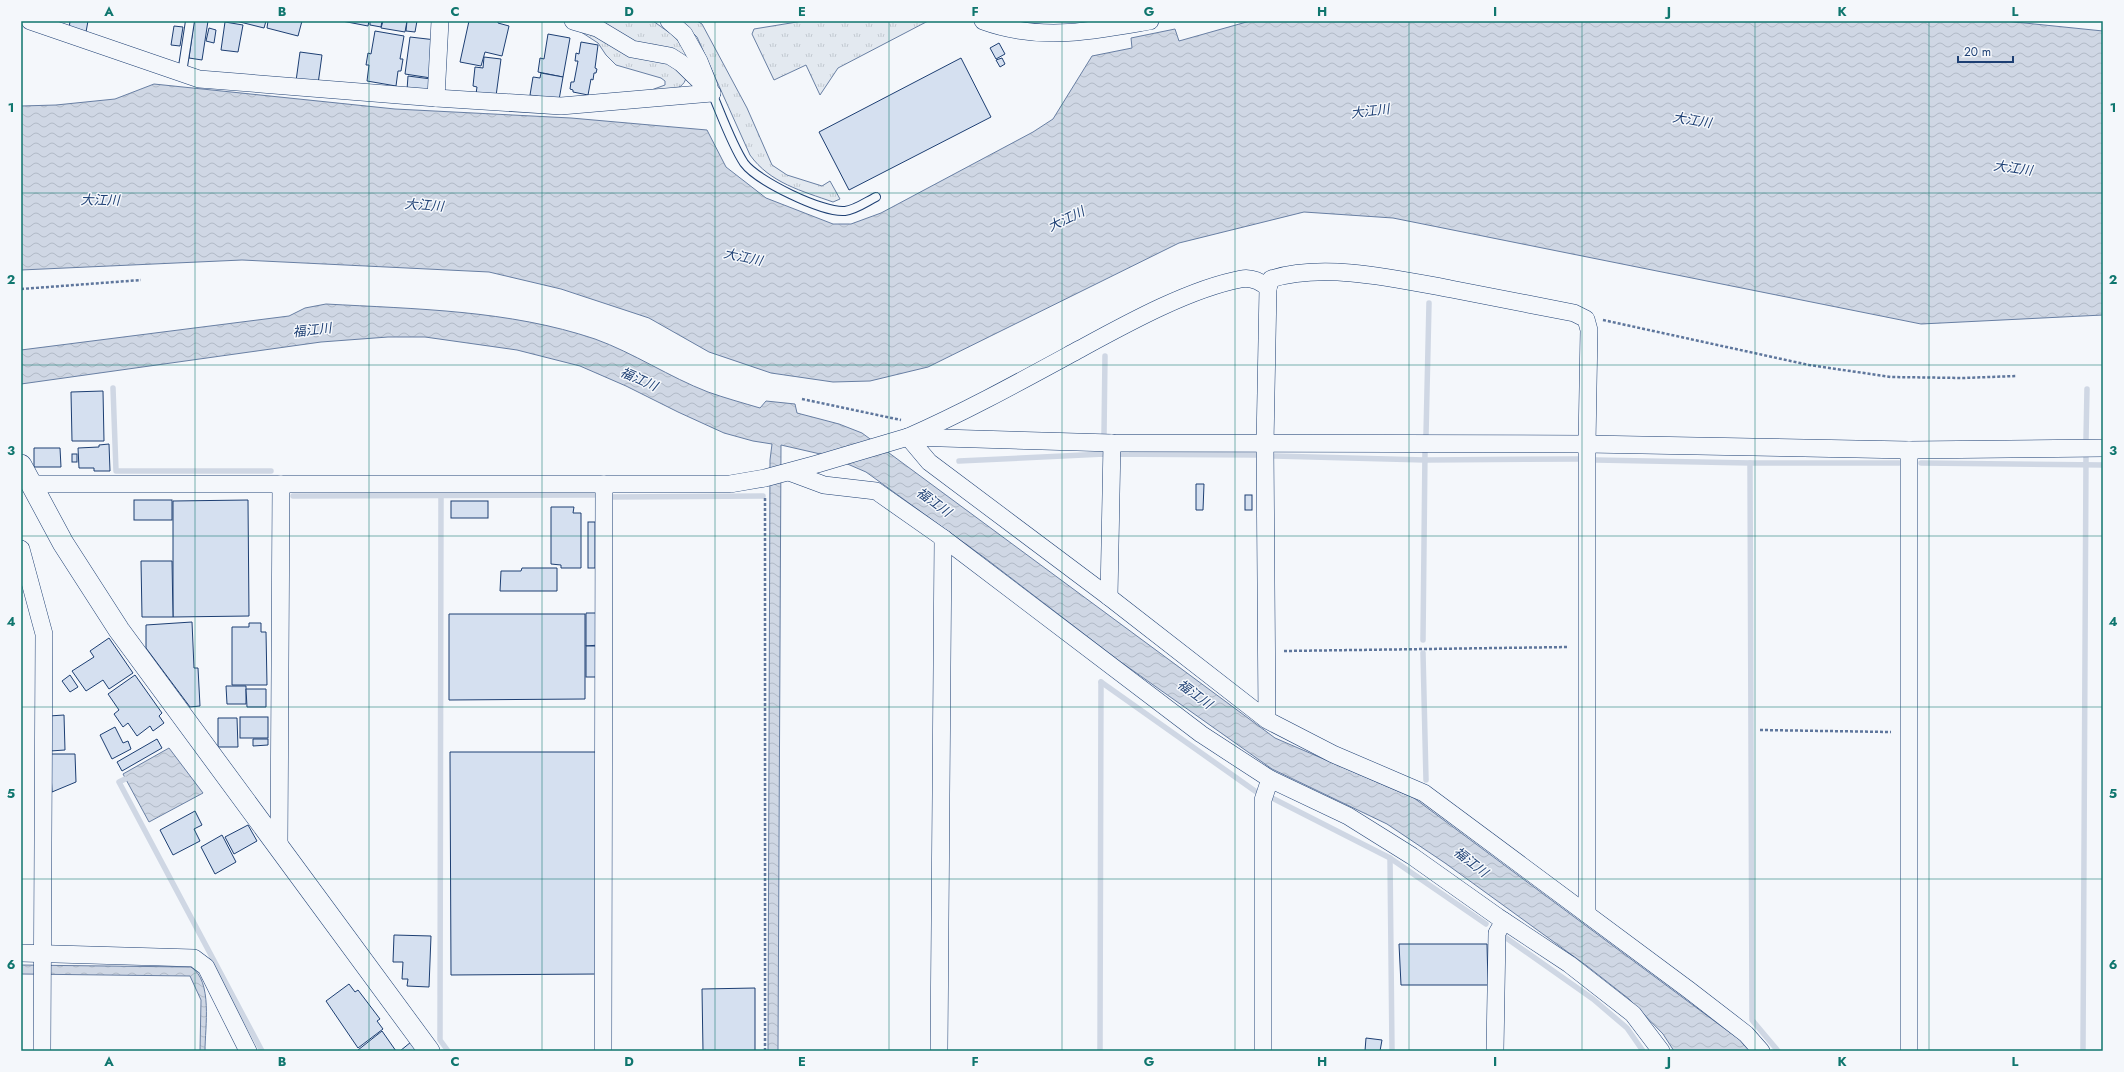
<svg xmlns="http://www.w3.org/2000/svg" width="2124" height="1072" font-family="Jost,'Noto Sans JP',sans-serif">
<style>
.grass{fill:url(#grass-tufts);stroke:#687fa3}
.water{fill:url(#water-waves);stroke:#687fa3}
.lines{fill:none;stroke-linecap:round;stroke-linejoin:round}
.stream{stroke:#cfd7e4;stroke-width:5.5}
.building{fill:#d5e0f0;stroke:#1d3f73}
.service-casing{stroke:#1d3f73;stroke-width:10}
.minor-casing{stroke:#1d3f73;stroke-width:18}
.tertiary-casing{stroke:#1d3f73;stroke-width:22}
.path{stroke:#5e769c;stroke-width:2.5;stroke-dasharray:3 2;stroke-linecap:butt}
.service{stroke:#f4f7fb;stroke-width:8}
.minor{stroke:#f4f7fb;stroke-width:17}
.tertiary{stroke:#f4f7fb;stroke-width:21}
.grid{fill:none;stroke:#0f766e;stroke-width:1;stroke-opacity:0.55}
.labels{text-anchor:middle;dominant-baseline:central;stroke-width:3;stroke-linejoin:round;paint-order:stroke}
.water-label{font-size:13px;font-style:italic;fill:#1d3f73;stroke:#f4f7fb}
.neatline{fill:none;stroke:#0f766e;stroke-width:1.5}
.grid-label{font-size:13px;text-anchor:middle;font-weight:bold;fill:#0f766e}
</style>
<defs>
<pattern id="grass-tufts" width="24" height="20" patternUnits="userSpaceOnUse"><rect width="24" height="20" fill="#e3e9f0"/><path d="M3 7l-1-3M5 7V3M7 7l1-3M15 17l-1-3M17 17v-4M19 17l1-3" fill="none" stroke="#c2c9d1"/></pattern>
<pattern id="water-waves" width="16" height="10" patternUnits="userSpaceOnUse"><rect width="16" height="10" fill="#cfd7e4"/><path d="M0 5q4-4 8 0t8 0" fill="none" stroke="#b1bac7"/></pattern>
</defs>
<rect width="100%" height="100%" fill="#f4f7fb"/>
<!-- grass -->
<g class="grass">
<path d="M587 21H653L674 36 686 51 693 68 633 46Z"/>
<path d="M681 21H697L702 24 747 108 772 165 787 175 822 186 830 181 840 199 833 202C802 191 770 183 750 155L697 37Z"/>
<path d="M803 21H928L838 68 820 95 806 65 774 80 752 34 754 29Z"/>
<path d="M578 30 666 61 686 77C684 94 656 91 643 93L665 85V81L661 78 616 65 606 55 598 43Z"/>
</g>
<!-- water -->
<g class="water">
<path d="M1250 21H2005L2103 31V315L1921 324 1393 218 1304 212 1179 243 928 367 870 381 833 382 771 373 709 352 649 318 561 289 489 272 242 260 21 270V106L56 105 115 99 154 84 395 109 571 118 707 130 726 167 766 198 833 224H851L881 213 1033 132 1053 119 1092 56 1132 48 1131 38 1175 29 1179 41Z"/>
<path d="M326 304C416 309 509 310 595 339 634 353 669 377 708 392 725 398 743 403 760 408L766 401 795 404 797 413 839 424 862 433 1275 738 1414 798 1748 1046 1752 1051H1674L1663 1034 1629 999 1587 966 1445 863 1387 824 1272 769 1118 660 985 558 866 472 829 456 781 445 778 1051H768L770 460 772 444 753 441 724 433 678 412 626 386 580 366 517 350 425 337H388L321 342 21 384V350L289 316 305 308Z"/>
<path d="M169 748 203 793 149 822 123 774Z"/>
<path d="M21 965 191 967C213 981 205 1027 205 1051H200L201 1000 190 976 21 974Z"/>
</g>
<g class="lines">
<!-- stream -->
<g class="stream">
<path d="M113 388 116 471H271"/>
<path d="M1104 435 1105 356"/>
<path d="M1426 435 1429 303"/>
<path d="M2086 439 2087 389"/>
<path d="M1274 456 1425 460 1580 459"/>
<path d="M1596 460 1750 463H1899"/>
<path d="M959 461 1104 454 1256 455"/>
<path d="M1750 463 1752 1020 1778 1051"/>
<path d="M1921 463 2103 465"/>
<path d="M293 496 594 495"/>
<path d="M441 496 440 1040 448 1051"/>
<path d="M613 497 763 496"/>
<path d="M1423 640 1425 451"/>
<path d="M1423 653 1426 780"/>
<path d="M1101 682 1255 791"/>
<path d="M125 779 119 782 262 1051"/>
<path d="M1270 797 1390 858 1486 924"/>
<path d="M1390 858 1392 1051"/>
<path d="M1502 935 1593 999 1627 1028 1643 1051"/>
<path d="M1100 1051 1101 682"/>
<path d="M2083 1051 2086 456"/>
</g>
</g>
<!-- building -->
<g class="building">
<path d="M70 21H88L86 32 69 29Z"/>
<path d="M194 21H208L202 60 189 58Z"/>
<path d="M236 21H266L264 28Z"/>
<path d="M268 21H302L298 36 267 28Z"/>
<path d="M342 21H369L368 26Z"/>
<path d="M370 21H382L381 27 370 25Z"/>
<path d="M383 21H407L405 32 381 28Z"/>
<path d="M407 21H417L415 32 406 31Z"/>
<path d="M469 21H498V23L509 26 502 56 485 52 481 66 460 62Z"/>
<path d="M225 22 243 25 238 52 221 50Z"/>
<path d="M174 26 183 27 180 46 171 45Z"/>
<path d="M209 28 216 30 214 43 206 41Z"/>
<path d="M375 31 404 36 400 59H403L401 71H398L396 86 367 81 369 65H366L368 53 371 54Z"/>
<path d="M548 34 570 38 563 77 538 72 540 58 544 59Z"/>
<path d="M410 37 436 40 431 78 405 74Z"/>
<path d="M581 42 598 45 595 68 597 69 596 73H594L593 80 591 79 588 95 573 92V90L570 89 571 82H574L578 61H575L576 53 579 54Z"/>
<path d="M999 43 1005 54 996 59 990 48Z"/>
<path d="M300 52 322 55 318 84 296 81Z"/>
<path d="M484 57 501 59 496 96 476 94 477 87 473 86 475 67 483 68Z"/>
<path d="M961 58 991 117 849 190 819 132Z"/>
<path d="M1002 58 1005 64 1000 67 996 60Z"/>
<path d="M541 73 563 77 559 100 530 95 533 77 540 78Z"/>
<path d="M408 76 431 79 429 92 407 90Z"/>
<path d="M103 391 104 441H72L71 392Z"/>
<path d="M109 444 110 471H94V468H79L78 448 99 447V445Z"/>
<path d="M34 448H60L61 467H34Z"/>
<rect x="72" y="454" width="5" height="8"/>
<path d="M1196 484H1204L1203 510H1196Z"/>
<rect x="1245" y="495" width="7" height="15"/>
<rect x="134" y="500" width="38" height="20"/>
<path d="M248 500 249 616 173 617V501Z"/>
<rect x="451" y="501" width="37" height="17"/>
<path d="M551 507H574L573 513H581V568H561V565L551 564Z"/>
<rect x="588" y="522" width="7" height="46"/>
<path d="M141 561H172L173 617H142Z"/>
<path d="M522 568H557V591H500L501 571H521Z"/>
<path d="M586 613H599V645L586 646Z"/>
<path d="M449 614H585V699L449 700Z"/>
<path d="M192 622 194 668H198L200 706 190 707 146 648V625Z"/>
<path d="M249 623H261V632H266L267 685H232V627H249Z"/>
<path d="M109 638 133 673 109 689 103 680 86 691 72 671 94 657 90 651Z"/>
<rect x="586" y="646" width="13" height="31"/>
<path d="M70 675 78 687 70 692 62 681Z"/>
<path d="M135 675 162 713 159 716 164 723 153 731 150 726 137 736 128 723 123 727 114 714 119 710 108 694Z"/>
<path d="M226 686H246V704H227Z"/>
<path d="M246 689H266V707H247Z"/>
<path d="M64 715 65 750 50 751 49 716Z"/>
<rect x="240" y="717" width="28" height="21"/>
<path d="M218 718H237L238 747H218Z"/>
<path d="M115 727 123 743 128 741 131 749 112 759 100 735Z"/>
<path d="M157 739 162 748 122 771 117 762Z"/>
<path d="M253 739H268V745L253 746Z"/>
<path d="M450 752H596L597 974 451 975Z"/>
<path d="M50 754H75L76 782 52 792Z"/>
<path d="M195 811 202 825 194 829 200 841 173 855 160 830Z"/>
<path d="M248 825 257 841 234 854 225 837Z"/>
<path d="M222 835 236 862 215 874 201 847Z"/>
<path d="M394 935 431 936 429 987 407 986 408 979H402L403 962H393Z"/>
<path d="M1399 944H1487L1488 985H1401Z"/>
<path d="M349 984 355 992 358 990 380 1019 377 1021 383 1029 358 1048 326 1001Z"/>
<path d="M755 988V1051H703L702 989Z"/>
<path d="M382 1031 396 1051H359L358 1050Z"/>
<path d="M1366 1038 1382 1040 1380 1051H1365Z"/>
<path d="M411 1042 418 1051H400Z"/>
</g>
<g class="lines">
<defs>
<g id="service">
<path d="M182 73 190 21"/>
<path d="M712 93C721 114 732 145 744 163 757 181 823 213 845 211 855 210 866 202 876 197"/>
</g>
<g id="minor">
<path d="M30 21 199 79 436 98 561 106 712 93"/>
<path d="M573 21 597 28 632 49 670 56 681 63 712 93"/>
<path d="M669 21 684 34 699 61 709 86"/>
<path d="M983 21C1041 42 1092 31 1150 21"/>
<path d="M436 98 440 21"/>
<path d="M1268 288 1271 279C1325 262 1397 279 1451 289 1492 297 1533 305 1574 313L1586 319 1589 330 1587 444V914"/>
<path d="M789 472 824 485 876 491 943 538 1201 734 1270 779 1348 816 1412 856 1498 917 1569 964 1633 1014 1661 1051"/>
<path d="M32 484H730L765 478 817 464 908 437 1112 443 1587 444 1909 450 2103 448"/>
<path d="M21 549 44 634 42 1051"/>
<path d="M1109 597 1112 443"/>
<path d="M1267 720 1265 444 1268 288C1260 281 1252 277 1241 279 1189 289 1126 324 1080 349 1023 380 967 411 908 437L929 462 1109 597 1267 720 1333 754 1424 793 1689 990 1746 1034 1761 1051"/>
<path d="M279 848 281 484"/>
<path d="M21 953 194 958 206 967 248 1051"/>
<path d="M603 1051 604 484"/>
<path d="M939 1051 943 538"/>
<path d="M1263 1051V800L1270 779"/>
<path d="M1495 1051 1497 933 1504 921"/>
<path d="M1909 1051V450"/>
</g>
<path id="tertiary" d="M21 465 63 543 119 630 429 1051"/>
</defs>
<!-- service casing -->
<use href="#service" class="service-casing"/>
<!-- minor casing -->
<use href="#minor" class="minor-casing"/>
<!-- tertiary casing -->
<use href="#tertiary" class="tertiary-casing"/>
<!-- path -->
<g class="path">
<path d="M21 289 141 280"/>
<path d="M1603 320 1809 365 1891 377 1963 378 2017 376"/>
<path d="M802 399 901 420"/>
<path d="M1284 651 1569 647"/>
<path d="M1760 730 1891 732"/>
<path d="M765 1051V496"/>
</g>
<!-- service -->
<use href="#service" class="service"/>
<!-- minor -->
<use href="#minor" class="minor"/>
<!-- tertiary -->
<use href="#tertiary" class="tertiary"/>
</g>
<!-- grid -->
<path class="grid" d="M195 21V1051M369 21V1051M542 21V1051M715 21V1051M889 21V1051M1062 21V1051M1235 21V1051M1409 21V1051M1582 21V1051M1755 21V1051M1929 21V1051M21 193H2103M21 365H2103M21 536H2103M21 707H2103M21 879H2103"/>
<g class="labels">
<!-- water labels -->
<g class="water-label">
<text transform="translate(1370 111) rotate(-7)">大江川</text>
<text transform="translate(1692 120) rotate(9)">大江川</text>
<text transform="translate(2013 168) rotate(8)">大江川</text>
<text transform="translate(100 200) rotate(1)">大江川</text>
<text transform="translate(424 205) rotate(4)">大江川</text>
<text transform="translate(1066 219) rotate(-26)">大江川</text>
<text transform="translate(743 257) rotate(12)">大江川</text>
<text transform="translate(312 330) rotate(-7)">福江川</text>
<text transform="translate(639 379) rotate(24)">福江川</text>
<text transform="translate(934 502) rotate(36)">福江川</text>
<text transform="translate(1195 694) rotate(36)">福江川</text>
<text transform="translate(1471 862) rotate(38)">福江川</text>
</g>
</g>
<!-- border -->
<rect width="2124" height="1072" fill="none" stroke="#f4f7fb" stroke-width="44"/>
<!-- scale -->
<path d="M1958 56v6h55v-6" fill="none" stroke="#1d3f73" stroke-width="2"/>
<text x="1964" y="56" font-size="12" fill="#1d3f73" stroke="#f4f7fb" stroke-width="3" paint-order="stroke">20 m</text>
<rect x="22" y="22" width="2080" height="1028" class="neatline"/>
<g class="grid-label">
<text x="109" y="16">A</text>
<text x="282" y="16">B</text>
<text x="455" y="16">C</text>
<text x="629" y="16">D</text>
<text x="802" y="16">E</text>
<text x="975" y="16">F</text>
<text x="1149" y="16">G</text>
<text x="1322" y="16">H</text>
<text x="1495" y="16">I</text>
<text x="1669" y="16">J</text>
<text x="1842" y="16">K</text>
<text x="2015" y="16">L</text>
<text x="11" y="112">1</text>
<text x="2113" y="112">1</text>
<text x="11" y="284">2</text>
<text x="2113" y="284">2</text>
<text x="11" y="455">3</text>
<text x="2113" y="455">3</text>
<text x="11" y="626">4</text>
<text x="2113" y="626">4</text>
<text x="11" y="798">5</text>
<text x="2113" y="798">5</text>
<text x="11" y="969">6</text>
<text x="2113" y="969">6</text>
<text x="109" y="1066">A</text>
<text x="282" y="1066">B</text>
<text x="455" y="1066">C</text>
<text x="629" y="1066">D</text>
<text x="802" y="1066">E</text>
<text x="975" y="1066">F</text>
<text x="1149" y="1066">G</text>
<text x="1322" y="1066">H</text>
<text x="1495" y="1066">I</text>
<text x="1669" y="1066">J</text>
<text x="1842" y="1066">K</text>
<text x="2015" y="1066">L</text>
</g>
</svg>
